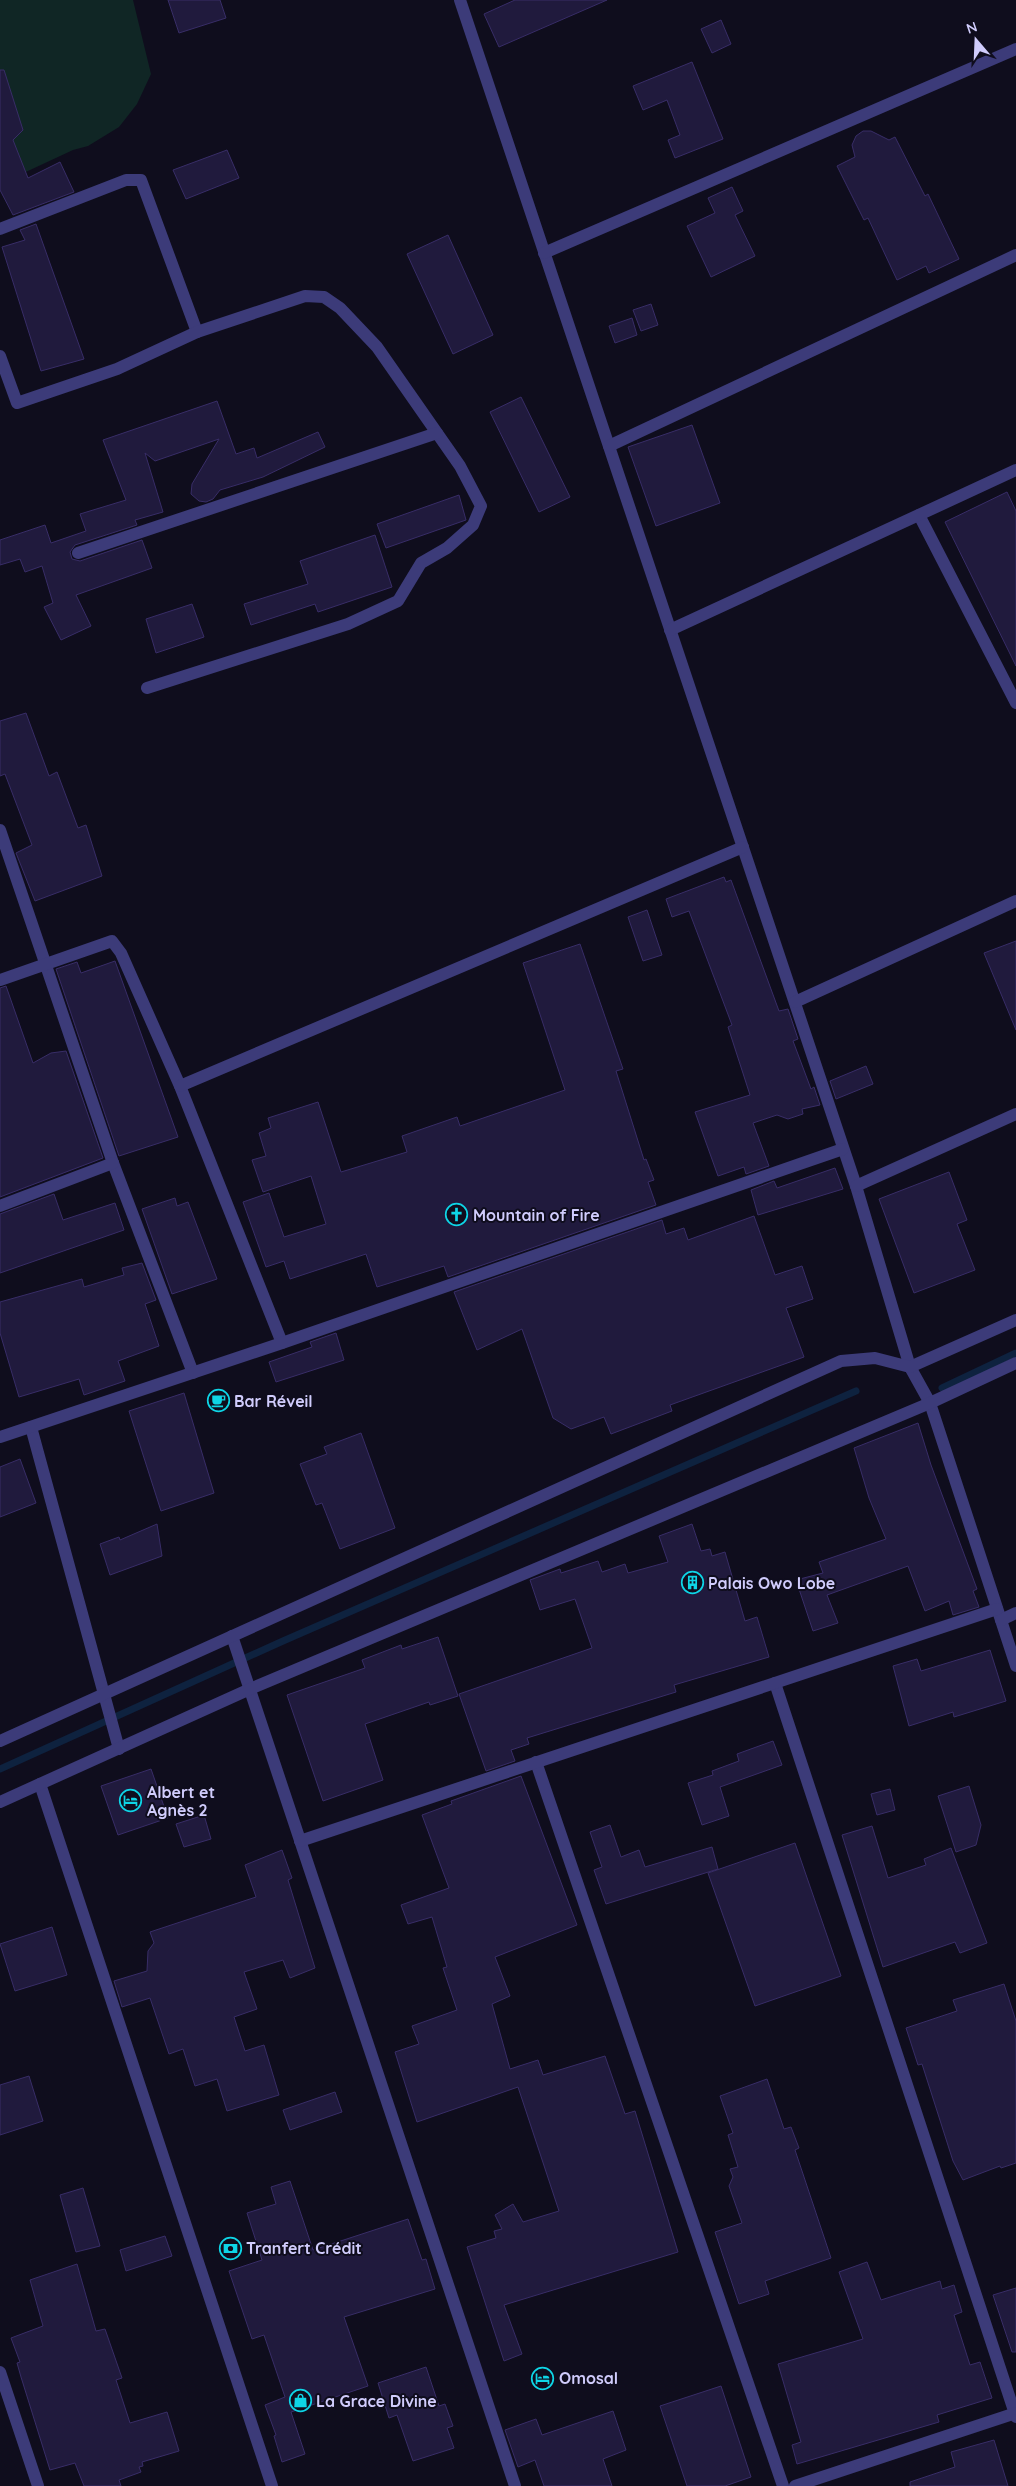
<svg xmlns="http://www.w3.org/2000/svg" width="1016" height="2486" font-family="Quicksand,sans-serif">
<style>
.green{fill:#102625}
.lines{fill:none;stroke-linecap:round;stroke-linejoin:round}
.stream{stroke:#0e223f;stroke-width:7}
.building{fill:#201a3d;stroke:#382d67}
.service{stroke:#3c3b79;stroke-width:12}
.minor{stroke:#3c3b79;stroke-width:12}
.tertiary{stroke:#3c3b79;stroke-width:12}
.labels{text-anchor:middle;dominant-baseline:central;stroke-width:4;stroke-linejoin:round;paint-order:stroke}
.poi-label{font-size:16px;font-weight:bold;fill:#d0ccfc;stroke:#0f0d1d;text-anchor:start}
</style>
<rect width="100%" height="100%" fill="#0f0d1d"/>
<!-- green -->
<path class="green" d="M0 0H133L151 74 137 104 119 127 88 146 73 150 0 184Z"/>
<g class="lines">
<!-- stream -->
<g class="stream">
<path d="M942 1388 1016 1353"/>
<path d="M0 1769 283 1641 856 1391"/>
</g>
</g>
<!-- building -->
<g class="building">
<path d="M168 0H220L226 18 179 33Z"/>
<path d="M515 0H607L499 47 484 14Z"/>
<path d="M721 20 731 44 712 53 701 29Z"/>
<path d="M692 62 723 139 675 158 668 140 680 135 667 100 643 110 633 86Z"/>
<path d="M0 70H4L23 130 13 140 28 178 60 162 74 192 13 215 0 190Z"/>
<path d="M863 131H871L889 140 895 137 925 196 928 194 959 259 929 273 926 266 897 280 868 218 864 220 837 166 855 157 852 145 856 136Z"/>
<path d="M227 150 239 178 186 199 173 170Z"/>
<path d="M732 187 743 211 735 215 755 256 711 277 687 226 715 213 708 198Z"/>
<path d="M36 224 84 359 41 371 2 247 25 240 20 230Z"/>
<path d="M448 235 493 335 453 354 407 254Z"/>
<path d="M651 304 658 325 641 331 633 310Z"/>
<path d="M632 318 637 335 615 343 609 326Z"/>
<path d="M521 397 570 497 539 512 490 412Z"/>
<path d="M217 401 236 454 254 448 257 458 318 432 325 447 263 477 220 490 213 499 206 502 199 501 191 494 192 484 219 439 155 461 145 453 163 512 135 520 137 525 75 545 70 552 72 559 80 561 142 540 152 568 76 595 91 626 61 640 44 607 53 603 42 566 25 572 20 559 0 565V540L45 525 51 543 86 531 80 514 126 500 103 440Z"/>
<path d="M692 425 720 503 656 526 628 447Z"/>
<path d="M1007 492 1016 511V666L945 522Z"/>
<path d="M459 495 466 520 386 548 377 524Z"/>
<path d="M375 535 392 587 318 612 315 604 251 625 244 604 308 584 300 561Z"/>
<path d="M192 604 204 637 156 653 146 619Z"/>
<path d="M26 713 49 776 57 772 78 828 86 825 102 876 35 901 16 853 32 845 5 774 0 776V721Z"/>
<path d="M724 877 726 882 731 880 779 1011 788 1009 798 1039 793 1041 811 1089 814 1087 820 1105 802 1109 803 1114 788 1119 777 1115 753 1123 769 1166 746 1174 744 1167 718 1176 695 1112 750 1095 728 1027 732 1025 689 911 672 917 666 899Z"/>
<path d="M647 910 662 955 643 961 628 917Z"/>
<path d="M1016 941V1030L984 953Z"/>
<path d="M580 944 623 1069 616 1071 644 1160 646 1159 654 1180 648 1182 656 1205 448 1277 444 1266 377 1287 366 1254 290 1279 284 1261 266 1267 243 1202 269 1193 284 1237 326 1224 311 1176 263 1192 252 1160 266 1156 259 1133 271 1128 268 1118 318 1102 341 1172 407 1152 402 1136 457 1117 460 1126 565 1090 523 963Z"/>
<path d="M115 961 178 1137 119 1156 56 969 77 962 81 973Z"/>
<path d="M6 986 33 1063 51 1053 66 1051 103 1158 0 1197V988Z"/>
<path d="M866 1066 873 1084 836 1099 830 1081Z"/>
<path d="M835 1168 843 1189 758 1215 751 1190 774 1181 777 1188Z"/>
<path d="M949 1172 967 1220 957 1224 975 1270 914 1293 879 1199Z"/>
<path d="M54 1194 63 1220 115 1203 124 1230 0 1273V1214Z"/>
<path d="M175 1198 177 1206 188 1202 217 1279 172 1294 142 1209Z"/>
<path d="M754 1216 775 1275 802 1266 813 1299 786 1308 804 1357 670 1405 672 1411 611 1434 604 1417 571 1429 553 1418 522 1329 477 1350 454 1292 662 1220 666 1234 684 1228 688 1240Z"/>
<path d="M142 1263 156 1300 145 1304 159 1346 118 1361 125 1381 84 1395 79 1379 19 1397 0 1333V1302L82 1279 84 1287 124 1275 122 1268Z"/>
<path d="M336 1333 344 1360 276 1382 269 1362 312 1347 310 1342Z"/>
<path d="M184 1393 214 1493 161 1511 129 1411Z"/>
<path d="M918 1423 931 1465 977 1589 973 1591 979 1607 953 1615 949 1601 925 1611 908 1566 827 1595 838 1623 813 1631 796 1580 823 1573 819 1562 886 1539 869 1498 854 1448Z"/>
<path d="M361 1433 395 1528 340 1549 322 1503 316 1505 300 1464 327 1454 324 1447Z"/>
<path d="M20 1459 36 1503 0 1517V1467Z"/>
<path d="M157 1524 162 1556 110 1575 100 1544 119 1537 120 1540Z"/>
<path d="M692 1524 701 1551 710 1549 712 1556 725 1552 745 1621 757 1617 769 1657 674 1685 676 1692 527 1738 529 1744 511 1750 515 1761 486 1771 459 1694 592 1648 575 1599 540 1610 530 1580 560 1569 561 1573 598 1561 602 1572 625 1564 628 1573 668 1562 659 1536Z"/>
<path d="M438 1637 458 1696 430 1705 429 1702 365 1724 383 1780 323 1801 287 1695 365 1668 362 1660 401 1645 402 1649Z"/>
<path d="M990 1650 1006 1701 954 1717 953 1712 909 1726 893 1666 917 1659 921 1671Z"/>
<path d="M773 1741 782 1765 720 1787 729 1816 702 1825 688 1783 713 1775 712 1771 739 1761 737 1754Z"/>
<path d="M151 1769 168 1818 118 1835 101 1786Z"/>
<path d="M521 1776 577 1925 495 1957 510 1996 492 2004 510 2069 538 2060 543 2075 605 2056 625 2114 635 2111 678 2252 504 2305 522 2354 504 2361 467 2247 496 2238 494 2231 502 2229 495 2215 513 2204 523 2222 559 2211 518 2087 417 2122 395 2052 419 2044 412 2026 457 2010 443 1968 447 1967 432 1917 408 1924 401 1905 449 1888 422 1815 452 1804 451 1801Z"/>
<path d="M969 1786 981 1825 976 1845 956 1852 938 1796Z"/>
<path d="M890 1789 895 1810 877 1815 871 1794Z"/>
<path d="M204 1815 211 1839 184 1847 176 1824Z"/>
<path d="M610 1825 621 1857 639 1850 645 1867 712 1847 718 1869 606 1904 594 1870 602 1867 590 1832Z"/>
<path d="M872 1826 888 1878 926 1865 924 1859 951 1848 987 1943 960 1953 955 1942 883 1967 842 1835Z"/>
<path d="M795 1843 841 1976 755 2006 708 1873Z"/>
<path d="M282 1850 292 1878 288 1880 315 1968 290 1978 283 1960 244 1972 257 2009 234 2017 245 2051 264 2045 279 2095 227 2111 217 2079 195 2086 183 2049 169 2054 150 1998 122 2007 114 1981 147 1971 148 1951 154 1943 150 1932 256 1897 245 1865Z"/>
<path d="M52 1927 67 1975 15 1991 0 1944Z"/>
<path d="M1004 1984 1016 2021V2163L1001 2168 1000 2166 963 2180 953 2161 922 2064 918 2065 906 2028 957 2011 953 2000Z"/>
<path d="M29 2076 43 2121 0 2135V2085Z"/>
<path d="M767 2079 784 2129 791 2127 799 2148 795 2150 831 2258 765 2281 769 2294 739 2304 715 2232 742 2223 729 2186 733 2177 730 2169 738 2167 728 2135 733 2133 720 2096Z"/>
<path d="M335 2092 342 2112 290 2130 283 2110Z"/>
<path d="M290 2181 313 2250 408 2219 422 2260 426 2259 435 2289 344 2317 368 2386 291 2412 305 2454 282 2462 274 2436 276 2435 265 2405 285 2397 264 2335 252 2339 229 2271 262 2260 247 2213 276 2204 271 2187Z"/>
<path d="M83 2188 100 2246 76 2252 60 2195Z"/>
<path d="M165 2236 172 2256 126 2271 120 2250Z"/>
<path d="M867 2262 881 2300 940 2281 942 2289 954 2285 962 2312 954 2315 970 2365 980 2362 992 2398 937 2415 939 2422 797 2464 792 2445 801 2442 778 2364 863 2339 839 2272Z"/>
<path d="M77 2264 96 2331 105 2329 122 2378 116 2380 130 2423 167 2412 179 2451 142 2462 143 2466 139 2467 141 2472 119 2480 121 2486H84L75 2463 50 2470 21 2377 17 2363 20 2362 11 2338 43 2326 30 2280Z"/>
<path d="M1016 2288V2352H1012L993 2295Z"/>
<path d="M426 2367 439 2406 445 2404 453 2426 447 2428 454 2448 413 2461 397 2415 389 2418 378 2383Z"/>
<path d="M721 2386 751 2477 725 2486H687L660 2406Z"/>
<path d="M613 2411 626 2450 603 2459 612 2486H544L535 2460 518 2467 505 2430 536 2419 542 2435Z"/>
<path d="M994 2440 1008 2486H910V2482L955 2467 951 2452Z"/>
</g>
<g class="lines">
<!-- service -->
<g class="service">
<path d="M0 229 126 180H141L197 332"/>
<path d="M0 356 17 403 117 369 197 332 305 296 324 297 340 308 377 347 460 466 481 506 473 525 447 548 421 563 398 601 348 624 147 688"/>
<path d="M78 553 437 433"/>
</g>
<!-- minor -->
<g class="minor">
<path d="M460 0 856 1186 910 1367 930 1403 1016 1666"/>
<path d="M544 253 1016 49"/>
<path d="M609 446 1016 255"/>
<path d="M919 515 1016 703"/>
<path d="M670 630 1016 470"/>
<path d="M0 830 113 1163 193 1373"/>
<path d="M0 980 112 941 121 953 180 1086 282 1343"/>
<path d="M795 1002 1016 901"/>
<path d="M180 1086 743 847"/>
<path d="M856 1186 1016 1114"/>
<path d="M0 1206 113 1163"/>
<path d="M31 1427 119 1749"/>
<path d="M0 1437 282 1343 843 1149"/>
<path d="M1001 1620 1016 1613"/>
<path d="M232 1636 515 2486"/>
<path d="M775 1683 1016 2417"/>
<path d="M536 1762 783 2486"/>
<path d="M40 1784 272 2486"/>
<path d="M300 1841 997 1609"/>
<path d="M0 2372 38 2486"/>
<path d="M795 2486 1016 2413"/>
</g>
<!-- tertiary -->
<g class="tertiary">
<path d="M0 1741 841 1361 875 1358 910 1367 1016 1320"/>
<path d="M0 1802 250 1689 930 1403 1016 1363"/>
</g>
</g>
<!-- icons -->
<defs>
<symbol id="church-ring" viewBox="-11 -11 22 22"><circle r="9.5" fill="#0f0d1d" stroke="#0ed5e6" stroke-width="1.5"/><path d="M-1.2-6h2.4v3.5h3.3v2.4h-3.3V6h-2.4V-.1h-3.3v-2.4h3.3Z" fill="#0ed5e6"/></symbol>
<symbol id="cafe-ring" viewBox="-11 -11 22 22"><circle r="9.5" fill="#0f0d1d" stroke="#0ed5e6" stroke-width="1.5"/><path d="M-5.5-4.5H6V0H3Q3 3.5 0 3.5H-2.5Q-5.5 3.5-5.5 0ZM3-3.2v2h1.7v-2ZM-6 4.5H4V6H-6Z" fill="#0ed5e6"/></symbol>
<symbol id="building-ring" viewBox="-11 -11 22 22"><circle r="9.5" fill="#0f0d1d" stroke="#0ed5e6" stroke-width="1.5"/><path d="M-4-6H4V6H1V3H-1V6H-4ZM-2.5-4.3h1.7v1.8h-1.7ZM.8-4.3h1.7v1.8H.8ZM-2.5-1h1.7V.8h-1.7ZM.8-1h1.7V.8H.8Z" fill="#0ed5e6"/></symbol>
<symbol id="hotel-ring" viewBox="-11 -11 22 22"><circle r="9.5" fill="#0f0d1d" stroke="#0ed5e6" stroke-width="1.5"/><path d="M-6-4.5h1.5V1H6V5H4.5V3h-9V5H-6ZM-4 0a1.8 1.8 0 1 1 3.6 0ZM.5 0V-2.5h3Q6-2.5 6 0Z" fill="#0ed5e6"/></symbol>
<symbol id="bank-ring" viewBox="-11 -11 22 22"><circle r="9.5" fill="#0f0d1d" stroke="#0ed5e6" stroke-width="1.5"/><path d="M-6-4H6V4H-6ZM0-2.3a2.3 2.3 0 1 0 0 4.6a2.3 2.3 0 1 0 0-4.6Z" fill="#0ed5e6"/></symbol>
<symbol id="shop-ring" viewBox="-11 -11 22 22"><circle r="9.5" fill="#0f0d1d" stroke="#0ed5e6" stroke-width="1.5"/><path d="M-5-2.5h2.3a2.7 3.5 0 0 1 5.4 0H5L5.5 6h-11ZM-1.5-2.5h3a1.5 2.3 0 0 0-3 0Z" fill="#0ed5e6"/></symbol>
</defs>
<g fill-rule="evenodd">
<use href="#church-ring" x="444" y="1202" width="25" height="25"/>
<use href="#cafe-ring" x="206" y="1388" width="25" height="25"/>
<use href="#building-ring" x="680" y="1570" width="25" height="25"/>
<use href="#hotel-ring" x="118" y="1788" width="25" height="25"/>
<use href="#bank-ring" x="218" y="2236" width="25" height="25"/>
<use href="#hotel-ring" x="530" y="2366" width="25" height="25"/>
<use href="#shop-ring" x="288" y="2388" width="25" height="25"/>
</g>
<g class="labels">
<!-- poi labels -->
<g class="poi-label">
<text x="473" y="1215">Mountain of Fire</text>
<text x="234" y="1401">Bar Réveil</text>
<text x="708" y="1583">Palais Owo Lobe</text>
<text x="147" y="1792">Albert et<tspan x="147" dy="18">Agnès 2</tspan></text>
<text x="246" y="2248">Tranfert Crédit</text>
<text x="559" y="2378">Omosal</text>
<text x="316" y="2401">La Grace Divine</text>
</g>
</g>
<!-- north arrow -->
<g transform="translate(976 40) rotate(341)" stroke="#0f0d1d" stroke-width="4" paint-order="stroke">
<path d="M0-4L9 19L0 12L-9 19Z" fill="#d0ccfc"/>
<text y="-8" font-size="14" font-weight="bold" text-anchor="middle" fill="#d0ccfc">N</text>
</g>
</svg>
